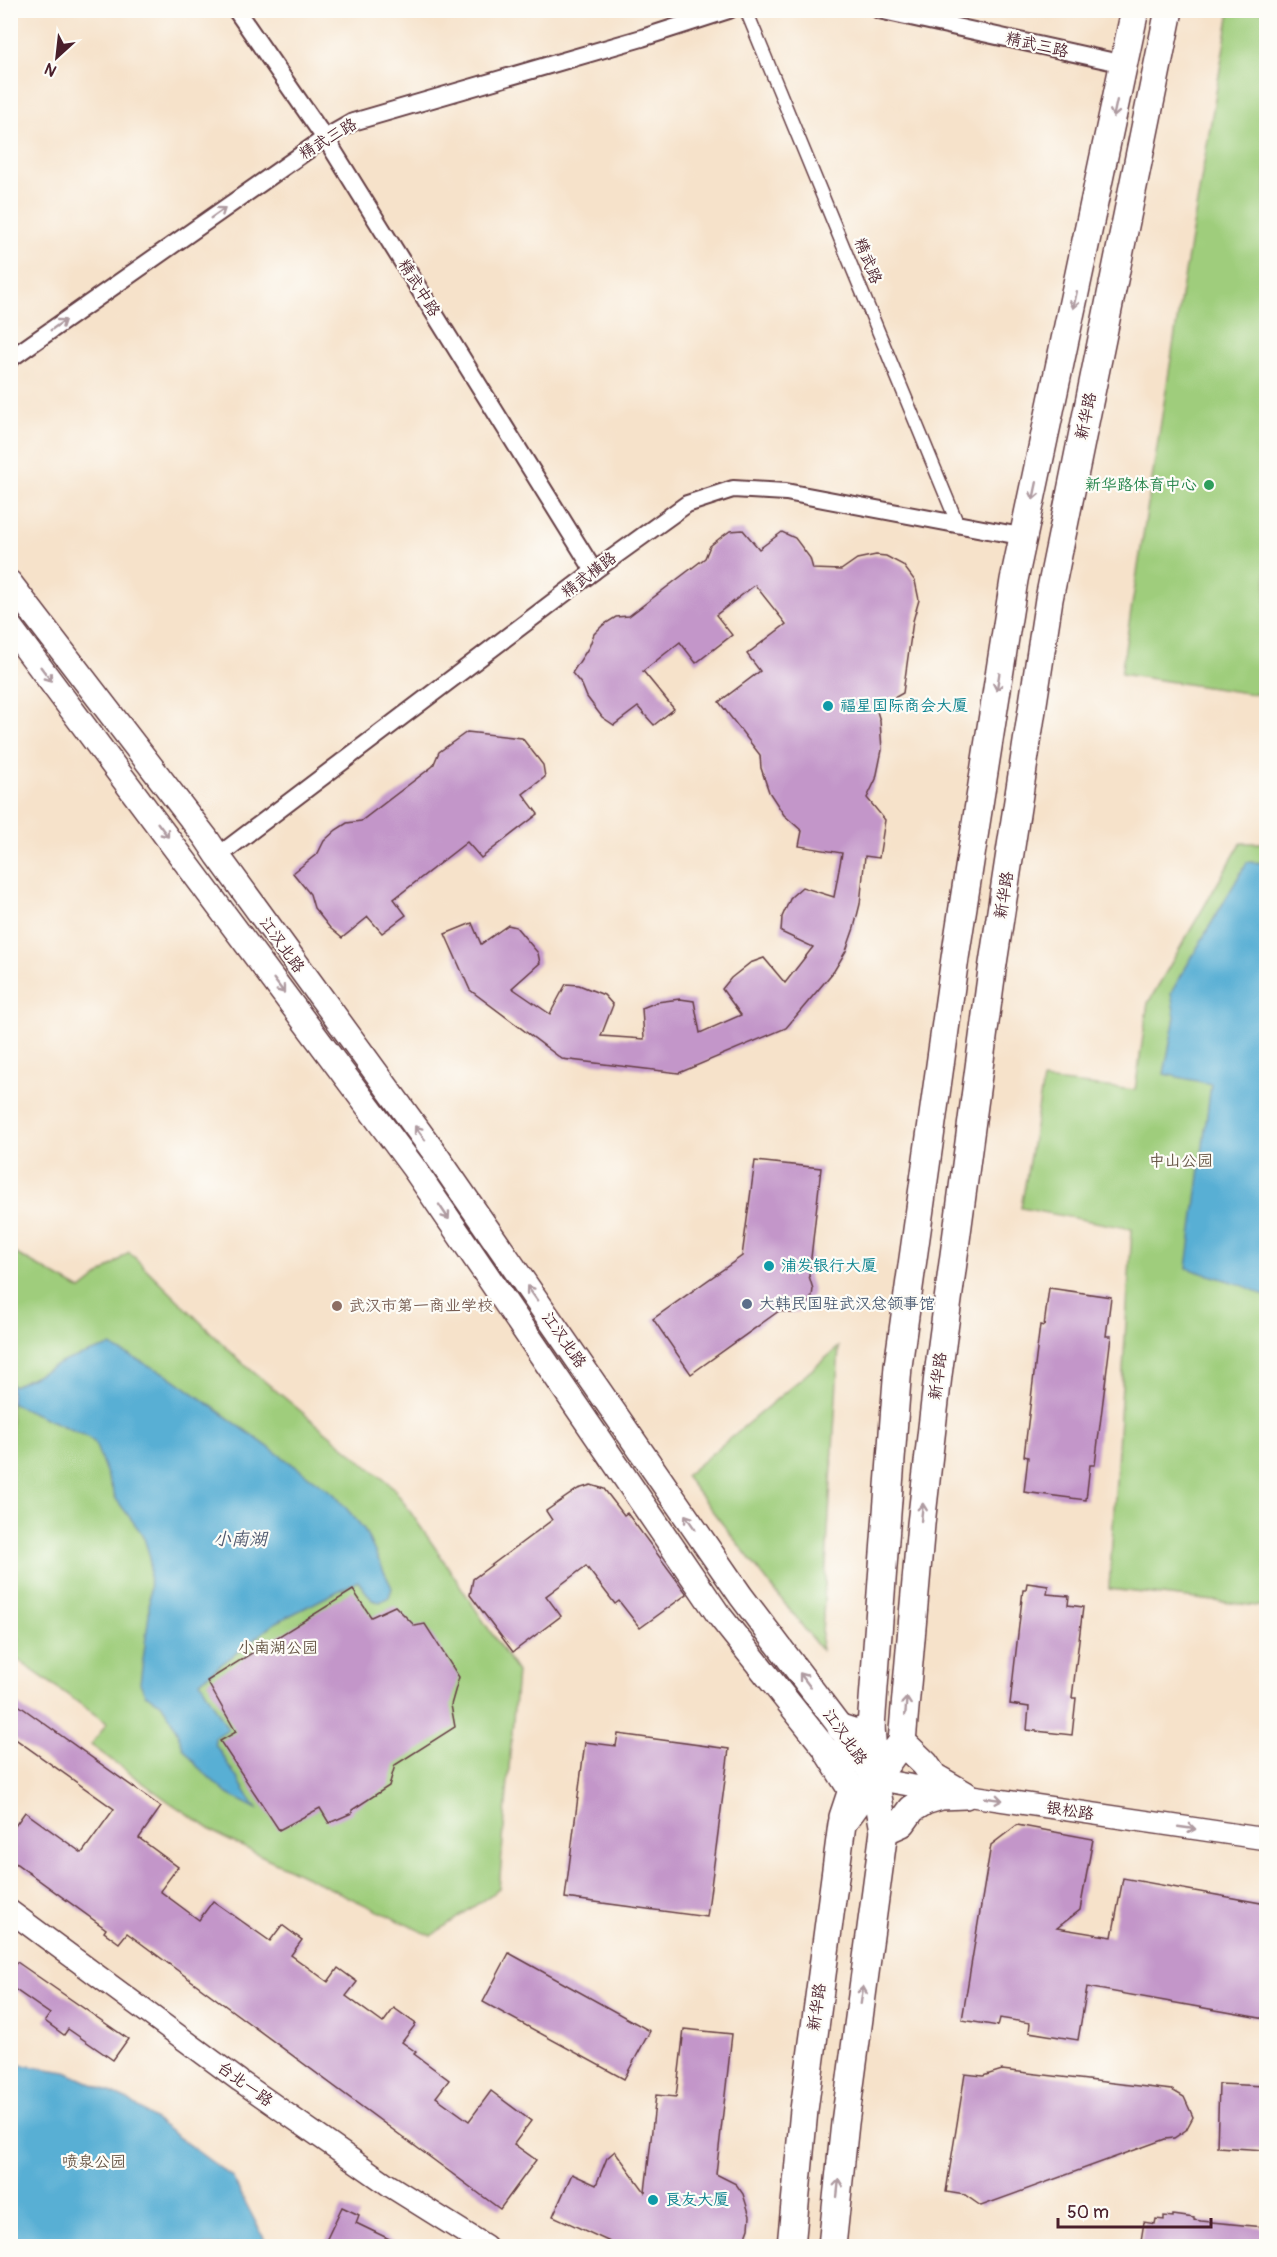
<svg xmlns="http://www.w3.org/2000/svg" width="1277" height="2257" font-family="Pangolin,'LXGW WenKai TC',sans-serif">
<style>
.green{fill:#9fcd7b;stroke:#747653;stroke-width:1.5}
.water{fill:#58afd4;stroke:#516780;stroke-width:1.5}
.building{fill:#c396c9}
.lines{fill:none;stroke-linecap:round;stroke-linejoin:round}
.pedestrian-casing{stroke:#643c43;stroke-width:15}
.minor-casing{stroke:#643c43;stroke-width:20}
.tertiary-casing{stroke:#643c43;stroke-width:24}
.secondary-casing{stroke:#643c43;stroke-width:27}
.primary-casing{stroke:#643c43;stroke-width:30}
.pedestrian{stroke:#fff;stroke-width:12}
.minor{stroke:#fff;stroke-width:16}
.tertiary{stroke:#fff;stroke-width:21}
.secondary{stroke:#fff;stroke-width:24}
.primary{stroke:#fff;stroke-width:27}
.oneway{stroke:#ae9aa0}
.leisure-dot{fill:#2e9e5b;stroke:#fdfcf7;stroke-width:2}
.culture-dot{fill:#0f9aa8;stroke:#fdfcf7;stroke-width:2}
.service-dot{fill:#5c6f8a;stroke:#fdfcf7;stroke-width:2}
.education-dot{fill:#8d6e63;stroke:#fdfcf7;stroke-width:2}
.labels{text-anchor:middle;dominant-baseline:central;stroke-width:4.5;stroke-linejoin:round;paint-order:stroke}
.street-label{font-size:16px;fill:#4a1f2b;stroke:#fdfcf7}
.leisure-label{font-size:16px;fill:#27864d;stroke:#fdfcf7;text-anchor:end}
.culture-label{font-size:16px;fill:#0d838f;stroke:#fdfcf7;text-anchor:start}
.park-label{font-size:16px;fill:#645343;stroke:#fdfcf7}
.service-label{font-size:16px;fill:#4e5e75;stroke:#fdfcf7;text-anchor:start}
.education-label{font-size:16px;fill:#785e54;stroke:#fdfcf7;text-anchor:start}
.water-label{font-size:18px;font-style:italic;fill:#50596f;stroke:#fdfcf7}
</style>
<rect width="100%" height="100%" fill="#fdfcf7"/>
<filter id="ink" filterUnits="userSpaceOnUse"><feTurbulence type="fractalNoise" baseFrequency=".0167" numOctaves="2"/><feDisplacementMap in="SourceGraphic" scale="12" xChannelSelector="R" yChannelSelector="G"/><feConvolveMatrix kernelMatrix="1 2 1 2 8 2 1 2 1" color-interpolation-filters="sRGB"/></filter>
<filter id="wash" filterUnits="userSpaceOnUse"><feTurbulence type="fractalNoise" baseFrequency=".008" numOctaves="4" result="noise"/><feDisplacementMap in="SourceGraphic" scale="24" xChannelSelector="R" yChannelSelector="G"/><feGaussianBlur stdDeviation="1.35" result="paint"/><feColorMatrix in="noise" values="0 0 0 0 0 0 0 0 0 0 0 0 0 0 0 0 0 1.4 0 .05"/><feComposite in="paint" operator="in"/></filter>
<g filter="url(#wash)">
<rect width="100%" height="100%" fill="#f6e2ca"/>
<!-- green -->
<g class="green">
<path d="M1230 11H1266V696L1121 674 1181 296Z"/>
<path d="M1241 843H1266V1607L1109 1589 1132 1229 1021 1208 1043 1080 1135 1090 1148 1003Z"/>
<path d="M11 1251 81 1290 129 1252 240 1361 393 1487 438 1552 517 1672 499 1889 431 1936 222 1837 172 1804 91 1745 107 1723 11 1655 19 1639 11 1633Z"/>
<path d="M839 1347 821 1650 685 1476Z"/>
</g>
<!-- water -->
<g class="water">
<path d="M1247 862 1266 863V1297C1243 1282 1214 1278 1187 1268L1211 1084 1164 1074 1175 1017 1171 993Z"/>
<path d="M110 1346 168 1375 334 1494 364 1529 392 1588 389 1597 380 1602 372 1600 358 1581 275 1623 200 1681 228 1729 215 1738V1744L257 1809 227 1794 197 1766 184 1749 172 1720 161 1703 145 1694 140 1683 149 1614 150 1557 143 1535 116 1499 95 1443 88 1437 11 1403V1384L14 1386 67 1360Z"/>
<path d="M10 2063 66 2072 128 2100 232 2177 268 2246H11Z"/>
</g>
<g id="blocks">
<!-- building -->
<g class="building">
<path d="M743 530 759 549 782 532 795 538 810 558 813 569 841 570 857 559 876 555 886 556 903 565 915 581 919 600 913 621 903 693 876 708 880 721 882 750 876 779 867 798 885 820 879 858 865 856 860 904 854 928 846 951 834 971 786 1028 679 1073 562 1059 470 990 445 934 472 923 481 944 508 925 516 927 538 953 540 963 512 988 550 1014 566 984 579 985 604 995 613 1005 601 1036 644 1039 642 1008 657 1002 680 999 694 1001 700 1033 741 1015 722 989 731 978 750 963 764 958 785 983 813 947 781 932 782 917 791 897 802 887 834 897 842 853 799 846 802 831 784 815 769 792 761 768 760 755 719 702 760 671 747 654 786 624 755 585 716 615 732 635 696 663 680 642 643 671 674 709 654 725 638 707 614 725 602 717 587 697 582 685 572 673 589 647 594 634 603 625 616 617 629 616 705 558 710 546 720 538 730 531Z"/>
<path d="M467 732 522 738 543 765 545 777 523 794 538 814 481 858 467 842 394 899 406 915 382 933 368 917 342 938 330 928 314 908 310 894 293 873 318 853 324 841 336 830 347 823 361 821 433 766 439 752Z"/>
<path d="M755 1161 821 1168 809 1276 813 1289 812 1296 808 1304 798 1312 791 1313 779 1311 691 1374 653 1319 742 1256Z"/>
<path d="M1049 1288 1111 1297 1106 1336H1111L1095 1465H1090L1086 1500 1024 1492 1028 1457 1024 1456 1040 1325 1044 1326Z"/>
<path d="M591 1485 604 1489 624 1515 627 1513 687 1594 640 1628 619 1601 615 1604 586 1566 546 1596 561 1616 513 1652 470 1595 473 1579 552 1520 546 1511 578 1489Z"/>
<path d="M1027 1583 1048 1586 1047 1594 1069 1596 1068 1605 1083 1607 1072 1698H1076L1072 1735 1027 1730 1029 1707 1010 1704 1023 1590H1026Z"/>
<path d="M353 1590 371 1617 395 1606 415 1626 425 1624 459 1677 451 1705 455 1727 395 1765 389 1786 352 1810V1813L329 1823 320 1808 279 1830 220 1741 236 1732 207 1681Z"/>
<path d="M10 1699 161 1807 139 1838 178 1867 160 1891 199 1920 213 1901 270 1941 282 1925 302 1940 291 1955 328 1982 338 1968 357 1982 346 1996 383 2023 394 2008 416 2024 402 2042 416 2052 414 2054 449 2080 436 2097 469 2121 491 2091 531 2121 514 2144 536 2160 500 2209 127 1933 119 1943 104 1932 106 1929 10 1859V1833L25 1812 82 1853 114 1809 10 1735Z"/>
<path d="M618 1734 729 1749 707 1917 565 1898 585 1742 616 1746Z"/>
<path d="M1017 1825 1093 1839 1080 1910 1057 1928 1112 1937 1123 1878 1266 1904V2019L1087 1987 1078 2040 1029 2032 1030 2023 1000 2018 998 2026 962 2020 991 1845Z"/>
<path d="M509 1953 650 2031 624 2079 483 2002Z"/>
<path d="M17 1962 128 2039 113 2060 68 2029 64 2035 45 2021 50 2014 10 1986V1971Z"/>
<path d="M684 2029 732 2034 716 2174 736 2184 743 2194 750 2216 749 2228 742 2247H621L553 2216 572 2174 596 2185 607 2158 615 2151 645 2192 656 2095 676 2097Z"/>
<path d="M1002 2070 1172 2090 1184 2097 1193 2117 1186 2130 1174 2138 1165 2139 981 2206 965 2195 946 2192 965 2074 983 2076Z"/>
<path d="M1219 2084 1266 2086V2150L1217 2147Z"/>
<path d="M342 2207 359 2215 356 2223 406 2247H323Z"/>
<path d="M1173 2215 1194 2218V2220L1201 2221 1263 2227V2229H1266V2247H1140L1144 2222 1155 2224 1156 2219 1164 2220V2216L1173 2217Z"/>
</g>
</g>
</g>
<g filter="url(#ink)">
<use href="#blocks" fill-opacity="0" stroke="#643c43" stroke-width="1.5"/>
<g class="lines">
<defs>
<path id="pedestrian" d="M746 10 958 525"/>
<g id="minor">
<path d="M236 10 331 147 594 571"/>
<path d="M879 10 1124 64"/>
<path d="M10 359 325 138 353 122 642 38 729 10"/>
<path d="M218 856 594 571 687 504 733 489 786 492 1025 537"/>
</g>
<g id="tertiary">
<path d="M875 1779 965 1795 1266 1839"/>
<path d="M10 1911 240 2081 390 2186 486 2246"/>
</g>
<g id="secondary">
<path d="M10 583 206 838 218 856 434 1152 741 1596 841 1728 875 1779"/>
<path d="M10 627 413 1167 718 1614 828 1752 844 1762"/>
</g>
<g id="primary">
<path d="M841 1728 856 1733 871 1727"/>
<path d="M828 1752 852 1790 843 1817"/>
<path d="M884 1831 902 1823 912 1809 925 1801 941 1796 965 1795 934 1777 925 1764 902 1742"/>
<path d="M791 2246 804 2110 842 1824 875 1779 871 1727 898 1366 955 958 1014 580 1135 10"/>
<path d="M832 2246 845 2123 884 1831 875 1779 902 1742 921 1524 938 1375 992 970 1049 599 1169 10"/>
</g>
</defs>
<!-- pedestrian casing -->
<use href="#pedestrian" class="pedestrian-casing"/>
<!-- minor casing -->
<use href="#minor" class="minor-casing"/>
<!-- tertiary casing -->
<use href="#tertiary" class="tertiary-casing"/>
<!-- secondary casing -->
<use href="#secondary" class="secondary-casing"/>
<!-- primary casing -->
<use href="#primary" class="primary-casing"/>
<!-- pedestrian -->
<use href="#pedestrian" class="pedestrian"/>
<!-- minor -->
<use href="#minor" class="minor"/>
<!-- tertiary -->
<use href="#tertiary" class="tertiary"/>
<!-- secondary -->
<use href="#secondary" class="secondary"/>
<!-- primary -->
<use href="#primary" class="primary"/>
</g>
<!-- one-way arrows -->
<defs><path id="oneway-shaft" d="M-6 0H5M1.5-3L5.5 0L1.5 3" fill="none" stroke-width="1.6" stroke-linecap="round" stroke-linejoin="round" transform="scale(1.5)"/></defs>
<g class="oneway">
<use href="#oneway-shaft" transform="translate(1115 109) rotate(102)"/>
<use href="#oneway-shaft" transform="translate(218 213) rotate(-35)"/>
<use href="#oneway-shaft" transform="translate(1075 300) rotate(102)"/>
<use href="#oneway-shaft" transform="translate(58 325) rotate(-35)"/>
<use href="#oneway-shaft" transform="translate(1035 491) rotate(102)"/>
<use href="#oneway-shaft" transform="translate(46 674) rotate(53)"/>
<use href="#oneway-shaft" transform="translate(998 682) rotate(99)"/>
<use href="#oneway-shaft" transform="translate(163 830) rotate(53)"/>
<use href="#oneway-shaft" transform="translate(279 986) rotate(53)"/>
<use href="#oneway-shaft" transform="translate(420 1133) rotate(-126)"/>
<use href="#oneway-shaft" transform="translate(444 1212) rotate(56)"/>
<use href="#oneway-shaft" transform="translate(532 1293) rotate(-125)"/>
<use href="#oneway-shaft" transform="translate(922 1512) rotate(-84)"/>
<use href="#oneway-shaft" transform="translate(690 1522) rotate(-125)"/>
<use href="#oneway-shaft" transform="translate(805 1680) rotate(-127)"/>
<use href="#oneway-shaft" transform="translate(906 1706) rotate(-85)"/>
<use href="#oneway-shaft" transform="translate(994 1799) rotate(8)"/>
<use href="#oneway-shaft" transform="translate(1187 1828) rotate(8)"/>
<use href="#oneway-shaft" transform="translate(862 1995) rotate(-82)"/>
<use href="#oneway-shaft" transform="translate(838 2188) rotate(-84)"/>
</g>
</g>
<!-- markers -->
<circle class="leisure-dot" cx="1209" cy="485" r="6"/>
<g class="culture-dot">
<circle cx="828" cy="706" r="6"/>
<circle cx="769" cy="1266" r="6"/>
<circle cx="653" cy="2200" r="6"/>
</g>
<circle class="service-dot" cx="747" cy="1304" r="6"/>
<circle class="education-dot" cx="337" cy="1306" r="6"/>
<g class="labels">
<!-- street labels -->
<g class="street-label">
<text transform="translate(1037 45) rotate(13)">精武三路</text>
<text transform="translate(328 139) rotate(-31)">精武三路</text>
<text transform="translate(868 261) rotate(68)">精武路</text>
<text transform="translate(419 288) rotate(58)">精武中路</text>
<text transform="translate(1086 416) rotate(-78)">新华路</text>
<text transform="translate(589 575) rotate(-37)">精武横路</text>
<text transform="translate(1004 895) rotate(-81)">新华路</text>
<text transform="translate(282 945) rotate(54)">江汉北路</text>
<text transform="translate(564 1340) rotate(55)">江汉北路</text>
<text transform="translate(938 1376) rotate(-83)">新华路</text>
<text transform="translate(845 1737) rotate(55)">江汉北路</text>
<text transform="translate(1070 1811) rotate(8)">银松路</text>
<text transform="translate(817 2007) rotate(-82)">新华路</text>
<text transform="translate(245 2084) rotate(36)">台北一路</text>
</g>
<!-- leisure labels -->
<g class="leisure-label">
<text x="1197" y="485">新华路体育中心</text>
</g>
<!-- culture labels -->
<g class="culture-label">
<text x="840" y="706">福星国际商会大厦</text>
<text x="781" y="1266">浦发银行大厦</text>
<text x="665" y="2200">良友大厦</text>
</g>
<!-- park labels -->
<g class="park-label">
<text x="1181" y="1161">中山公园</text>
<text x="278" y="1648">小南湖公园</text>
<text x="94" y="2162">喷泉公园</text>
</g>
<!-- service labels -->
<g class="service-label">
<text x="759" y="1304">大韩民国驻武汉总领事馆</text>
</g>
<!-- education labels -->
<g class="education-label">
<text x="349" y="1306">武汉市第一商业学校</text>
</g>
<!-- water labels -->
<g class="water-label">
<text x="240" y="1539">小南湖</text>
</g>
</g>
<!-- margin -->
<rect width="1277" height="2257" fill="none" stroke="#fdfcf7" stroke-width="36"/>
<!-- north arrow -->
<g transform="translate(57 57) rotate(207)" stroke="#fdfcf7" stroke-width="4.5" paint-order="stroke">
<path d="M0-4.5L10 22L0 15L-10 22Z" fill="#4a1f2b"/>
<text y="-9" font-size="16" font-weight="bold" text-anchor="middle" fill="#4a1f2b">N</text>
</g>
<!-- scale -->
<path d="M1058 2218v9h153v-9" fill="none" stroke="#4a1f2b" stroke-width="3"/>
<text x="1067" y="2218" font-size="18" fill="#4a1f2b" stroke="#fdfcf7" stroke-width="4.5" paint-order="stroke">50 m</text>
</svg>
